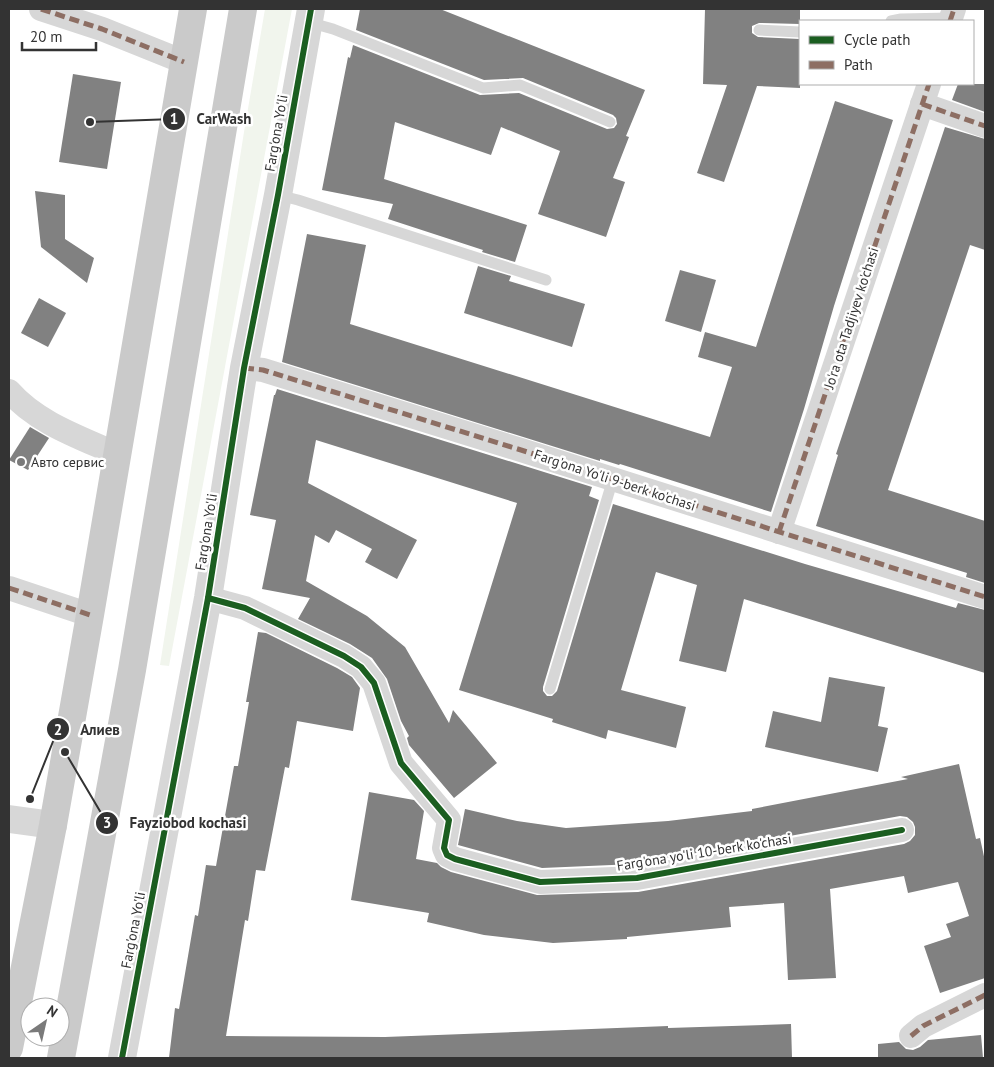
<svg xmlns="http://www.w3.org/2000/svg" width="994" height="1067" font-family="'PT Sans',sans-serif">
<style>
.green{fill:#f1f5ed}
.building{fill:#818181}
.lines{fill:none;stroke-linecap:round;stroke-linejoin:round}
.service{stroke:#d7d7d7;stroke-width:11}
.minor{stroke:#d7d7d7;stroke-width:24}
.tertiary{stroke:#d7d7d7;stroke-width:28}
.primary{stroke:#cacaca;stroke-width:28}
.quiet{stroke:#8d6e63;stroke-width:5;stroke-dasharray:10 5;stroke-linecap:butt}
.cycleway-casing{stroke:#fff;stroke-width:9}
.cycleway{stroke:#1b5e20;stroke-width:6}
.poi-dot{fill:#7a7a7a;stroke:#fff;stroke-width:2}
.labels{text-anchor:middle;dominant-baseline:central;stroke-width:5;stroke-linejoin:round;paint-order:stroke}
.street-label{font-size:14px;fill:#333;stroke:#fff}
.poi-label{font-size:14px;fill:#333;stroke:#fff;text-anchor:start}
.leader{fill:none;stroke:#333;stroke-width:2}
.callout-dot{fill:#333;stroke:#fff;stroke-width:2}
.mark-label{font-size:15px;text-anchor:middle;font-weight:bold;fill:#fff}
.callout-label{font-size:15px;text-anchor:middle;font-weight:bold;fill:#333;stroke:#fff;stroke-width:5;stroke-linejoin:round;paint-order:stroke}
</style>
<rect width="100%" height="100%" fill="#fff"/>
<!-- green -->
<path class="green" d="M265 9H292L169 666 160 665 244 132Z"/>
<!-- building -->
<g class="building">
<path d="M360 9H440L645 90 626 136 629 137 613 178 625 182 606 237 538 214 560 151 501 127 491 155 395 122 384 179 527 225 515 262 482 252 483 250 388 219 393 204 322 190 348 57 350 58 353 45 480 95 519 93 607 129 614 128 617 124 616 118 613 115 523 78 484 80 356 30Z"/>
<path d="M705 9H800V24L759 23 752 26V33L758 37 800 39V88L757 86 724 182 697 173 727 85 703 84Z"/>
<path d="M73 74 121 82 107 169 59 162Z"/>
<path d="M958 84H985V112L952 100Z"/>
<path d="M835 101 893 120 834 306 804 409 771 512 620 464 619 465 600 459V461L282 362 307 234 366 245 350 324 710 437 732 367 698 357 705 332 756 347Z"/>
<path d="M945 127 985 139V250L970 245 888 490 985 521V583L966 577 967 573 816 526 838 455 836 454Z"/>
<path d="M35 191 65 195V239L94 258 87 283 41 247Z"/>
<path d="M478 266 511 276 509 281 585 304 572 347 464 313Z"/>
<path d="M680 270 716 280 701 332 665 321Z"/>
<path d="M39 298 66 313 48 347 21 333Z"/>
<path d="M277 389 592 487 589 496 599 500 543 687V691L547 696H552L557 691 613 504 805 564 956 608 958 603 985 610V673L744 599 726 672 679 661 697 585 656 572 621 690 686 707 676 748 608 730 606 739 552 722 553 719 459 690 517 503 316 440 308 483 417 540 397 579 365 562 372 549 336 530 329 543 315 535 306 581 367 616 405 647 449 723 453 710 497 763 454 798 409 745 407 738 409 736 401 721 387 679 372 658 350 644 298 619 310 598 262 589 276 520 250 515 274 395H275Z"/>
<path d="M30 427 49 438 28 470 9 460Z"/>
<path d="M258 632 266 633 337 668 352 677 360 688 353 731 297 721 289 768 285 767 265 871 256 870 248 921 245 920 226 1036 385 1037 668 1026V1028L791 1024 792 1058H169L175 1008 179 1009 195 915 198 916 206 865 216 866 234 766H238L249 702H246Z"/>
<path d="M829 677 885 687 878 726 888 728 878 772 765 747 773 711 821 722Z"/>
<path d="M959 764 976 839 980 838 985 861V978L940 993 924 946 951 937 946 924 969 916 958 882 908 893 904 876 830 889 836 978 788 980 784 903 729 907 731 927 627 937V939L553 943 484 935 427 922 429 913 351 900 369 792 414 800 424 811 416 859 437 863 441 867 451 872 537 895 638 892 904 844 910 841 915 835V827L913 822 907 817 900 816 635 864 542 868 458 845 465 809 517 821 566 828 668 821 752 811V809L908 779 901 777Z"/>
<path d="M981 1035 983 1058H878V1044L899 1042 906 1049 913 1050 920 1047 928 1040Z"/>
</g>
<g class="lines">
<!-- service -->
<g class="service">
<path d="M891 21 901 19 951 18"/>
<path d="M308 22 333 29 483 88 520 85 610 122"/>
<path d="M759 30 800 32"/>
<path d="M278 195 298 200 546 280"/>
<path d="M550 689 613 479"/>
</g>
<!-- minor -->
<g class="minor">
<path d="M41 9 102 29 184 62"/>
<path d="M950 21 954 9"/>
<path d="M922 104 985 126"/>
<path d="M244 368 263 370 521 450 985 597"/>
<path d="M9 391C37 423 79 437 117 454"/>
<path d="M779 532 929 84"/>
<path d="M9 588 90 615"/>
<path d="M208 598 245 608 344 656 361 667 374 683 401 763 449 820 444 848 447 855 455 859 540 882 637 878 902 830"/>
<path d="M911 1036 923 1026 985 995"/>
</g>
<!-- tertiary -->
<g class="tertiary">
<path d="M9 819 53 825"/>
<path d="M122 1058 208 598 244 368 278 195 311 9"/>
</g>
<!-- primary -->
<g class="primary">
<path d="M9 1048 53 825 90 615 193 9"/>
<path d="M61 1058 132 670 243 9"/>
</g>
<!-- quiet -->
<g class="quiet">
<path d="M41 9 102 29 184 62"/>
<path d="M950 21 954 9"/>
<path d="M922 104 985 126"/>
<path d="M244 368 263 370 521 450 985 597"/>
<path d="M779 532 929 84"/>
<path d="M9 588 90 615"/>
<path d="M911 1036 923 1026 985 995"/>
</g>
<defs>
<g id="cycleway">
<path d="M208 598 245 608 344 656 361 667 374 683 401 763 449 820 444 848 447 855 455 859 540 882 637 878 902 830"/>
<path d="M122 1058 208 598 244 368 278 195 311 9"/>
</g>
</defs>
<!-- cycleway casing -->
<use href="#cycleway" class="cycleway-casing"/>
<!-- cycleway -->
<use href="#cycleway" class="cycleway"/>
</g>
<!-- markers -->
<circle class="poi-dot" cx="21" cy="462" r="5"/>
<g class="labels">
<!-- street labels -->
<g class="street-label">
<text transform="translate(276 133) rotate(-80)">Farg'ona Yo'li</text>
<text transform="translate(851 318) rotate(-72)">Jo'ra ota Tadjiyev ko'chasi</text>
<text transform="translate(615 480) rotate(18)">Farg'ona Yo'li 9-berk ko'chasi</text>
<text transform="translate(206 532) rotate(-81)">Farg'ona Yo'li</text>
<text transform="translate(704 852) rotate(-9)">Farg'ona yo'li 10-berk ko'chasi</text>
<text transform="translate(133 930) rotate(-79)">Farg'ona Yo'li</text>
</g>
<!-- poi labels -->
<g class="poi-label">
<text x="31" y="462">Авто сервис</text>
</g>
</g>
<!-- callouts -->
<path class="leader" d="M90 122L174 119M30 799L58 729M65 752L107 823"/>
<g class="callout-dot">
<circle cx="90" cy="122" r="5"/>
<circle cx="30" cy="799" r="5"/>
<circle cx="65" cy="752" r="5"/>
<circle cx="174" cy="119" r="12"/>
<circle cx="58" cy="729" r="12"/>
<circle cx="107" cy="823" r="12"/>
</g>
<g class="mark-label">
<text x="174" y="124">1</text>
<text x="58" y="735">2</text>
<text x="107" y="828">3</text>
</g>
<g class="callout-label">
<text x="224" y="124">CarWash</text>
<text x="100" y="735">Алиев</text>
<text x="188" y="828">Fayziobod kochasi</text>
</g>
<!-- border -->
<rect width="994" height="1067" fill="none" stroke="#333333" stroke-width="20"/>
<!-- legend -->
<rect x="799" y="20" width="175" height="65" fill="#ffffff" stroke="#adadad"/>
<rect x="809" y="36" width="25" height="8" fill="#1b5e20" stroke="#adadad"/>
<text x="844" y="45" font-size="15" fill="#333333">Cycle path</text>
<rect x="809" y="61" width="25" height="8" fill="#8d6e63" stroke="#adadad"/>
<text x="844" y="70" font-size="15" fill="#333333">Path</text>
<!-- north arrow -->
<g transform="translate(45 1022) rotate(34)"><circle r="24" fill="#ffffff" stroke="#adadad"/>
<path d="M0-4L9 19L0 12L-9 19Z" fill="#7a7a7a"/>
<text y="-8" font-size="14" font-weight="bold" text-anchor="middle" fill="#333333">N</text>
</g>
<!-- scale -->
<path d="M22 42v8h74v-8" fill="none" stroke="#333333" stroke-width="2.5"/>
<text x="30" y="42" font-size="15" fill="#333333" stroke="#ffffff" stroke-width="4" paint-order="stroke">20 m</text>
</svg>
